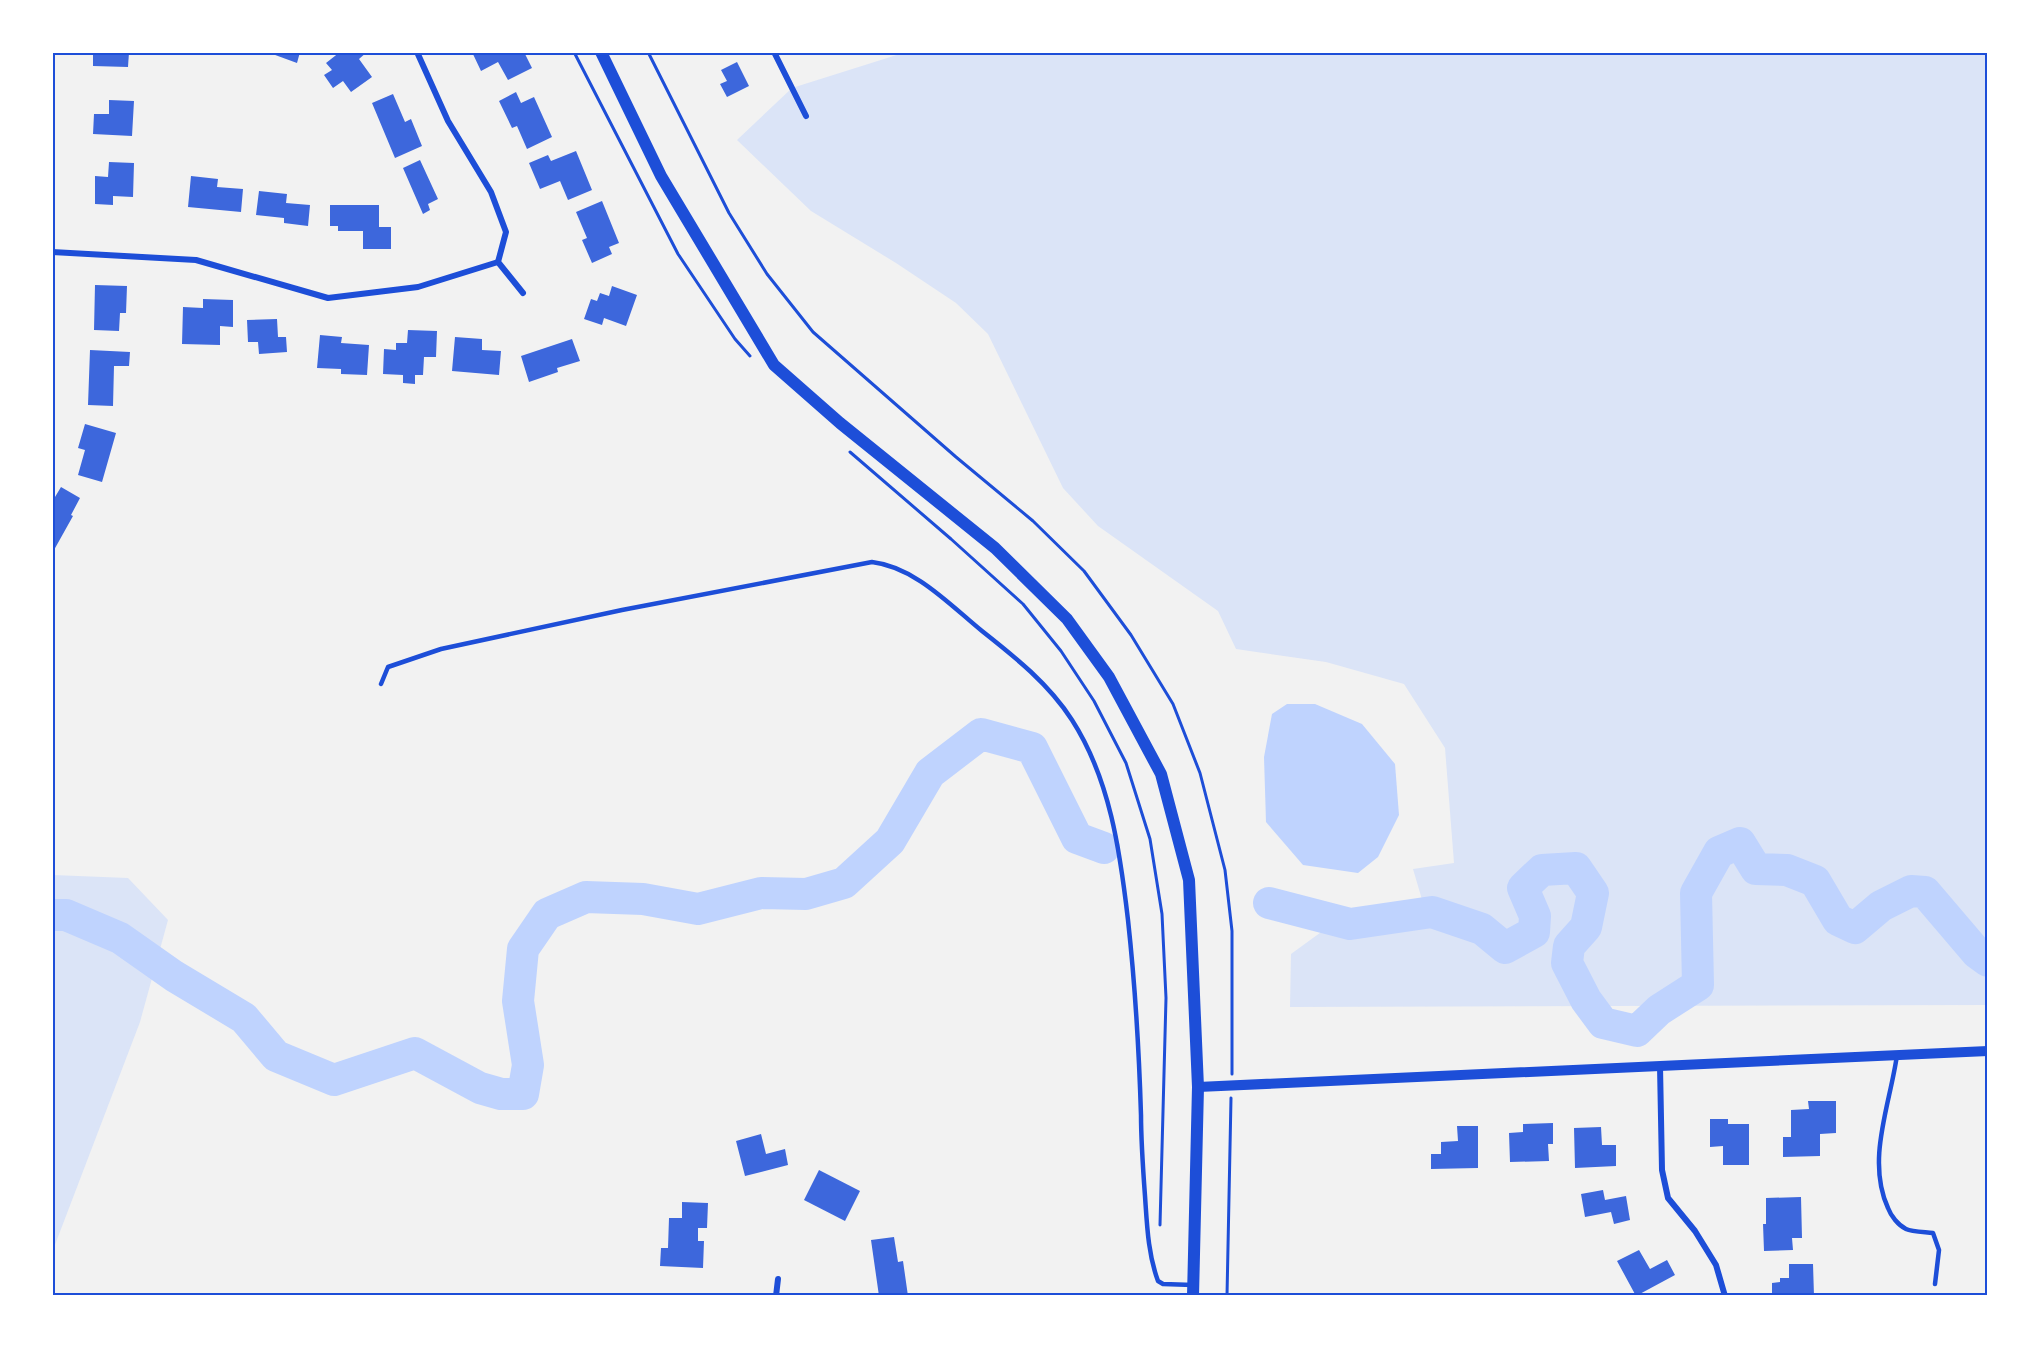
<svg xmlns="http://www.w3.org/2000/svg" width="2040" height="1348" font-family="Inter,sans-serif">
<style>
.green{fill:#dbe4f7}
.water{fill:#bfd3fe}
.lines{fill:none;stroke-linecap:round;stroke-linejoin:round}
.river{stroke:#bfd3fe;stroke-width:32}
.building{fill:#3d67dc}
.path{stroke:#1d4ed8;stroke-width:3}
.service{stroke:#1d4ed8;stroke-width:4.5}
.minor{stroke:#1d4ed8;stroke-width:6}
.tertiary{stroke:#1d4ed8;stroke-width:10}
.secondary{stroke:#1d4ed8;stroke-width:12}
.neatline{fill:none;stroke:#1d4ed8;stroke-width:2}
</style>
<rect width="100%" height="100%" fill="#f2f2f2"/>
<!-- green -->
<g class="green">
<path d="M903 53H1987V1005L1290 1007 1291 954 1350 911 1373 925 1423 903 1413 869 1454 863 1445 748 1404 684 1326 662 1236 649 1218 611 1098 526 1063 488 988 334 956 303 896 263 811 211 737 140 792 88Z"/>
<path d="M53 875 128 878 168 920 140 1022 53 1250Z"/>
</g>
<!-- water -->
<path class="water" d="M1287 704H1315L1362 724 1395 764 1399 815 1378 857 1358 873 1303 865 1266 822 1264 757 1272 714Z"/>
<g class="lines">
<!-- river -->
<g class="river">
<path d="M1269 903 1350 924 1432 912 1482 929 1505 948 1534 932 1535 916 1523 888 1542 870 1576 868 1593 893 1586 927 1569 946 1567 963 1586 1000 1603 1023 1637 1031 1659 1010 1698 985 1696 893 1719 852 1740 843 1756 869 1787 870 1815 881 1838 920 1855 928 1881 906 1911 891 1925 892 1977 953 1988 961"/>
<path d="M52 915H66L120 938 174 976 244 1018 276 1056 334 1080 415 1053 480 1088 501 1094H523L528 1065 518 1001 523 949 547 914 586 897 643 899 698 909 761 893 806 894 844 883 890 841 930 773 981 734 1032 748 1077 838 1104 848"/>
</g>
</g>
<!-- building -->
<g class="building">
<path d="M93 52H129L128 67 93 66Z"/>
<path d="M267 52H300L297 63Z"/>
<path d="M340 52H367L359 59 372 77 351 92 343 81 333 88 324 75 332 70 326 63Z"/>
<path d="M472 52H524L532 68 508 80 498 62 481 71Z"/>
<path d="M737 62 749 86 727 97 720 84 727 81 721 70Z"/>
<path d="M516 92 521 103 534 97 552 137 527 149 517 126 512 128 499 101Z"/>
<path d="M393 94 405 122 411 119 422 146 395 158 372 103Z"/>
<path d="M109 100 134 101 132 136 93 134 94 114H109Z"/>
<path d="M576 151 592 190 568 200 560 181 540 189 529 163 548 155 551 161Z"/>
<path d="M420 160 438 199 428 204 430 210 423 214 403 168Z"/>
<path d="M109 162 134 163 133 197 113 196V205L95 204V176L108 177Z"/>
<path d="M191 176 218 179 217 187 243 189 241 212 188 207Z"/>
<path d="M259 191 287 194 286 203 310 205 308 226 284 223V218L256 215Z"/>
<path d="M602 201 619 243 609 247 612 254 592 263 582 240 587 238 576 212Z"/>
<path d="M330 205H379V227H391V249H363V231H338V226H330Z"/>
<path d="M95 285 127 286 126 313H120L119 331 94 330Z"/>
<path d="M612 286 637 295 626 326 604 318 602 325 584 319 591 299 597 301 600 293 609 296Z"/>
<path d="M203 299 233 300V327L220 326V345L182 344 183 307 203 308Z"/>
<path d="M277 319 278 337H286L287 352 259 354 258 342H248L247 320Z"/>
<path d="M408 330 437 331 436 357H424L423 375H415V384L403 383V375L383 374 384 349 396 350V343H407Z"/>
<path d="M320 335 342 337 341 343 369 345 367 375 341 374V369L317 368Z"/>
<path d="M455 337 482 339V350L501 351 499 375 452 371Z"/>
<path d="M572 339 580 361 557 368 558 372 529 382 521 356Z"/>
<path d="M90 350 130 352 129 366H114L113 406 88 405Z"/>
<path d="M85 424 116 433 102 482 78 475 85 450 78 448Z"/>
<path d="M61 487 80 498 71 515 73 516 54 550 52 549V502Z"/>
<path d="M1808 1101H1836V1133L1820 1134V1156L1783 1157V1137H1791V1110L1809 1109Z"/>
<path d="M1710 1119H1728V1124H1749V1165H1723V1146L1710 1147Z"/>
<path d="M1553 1123V1144H1548L1549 1161 1510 1162 1509 1133 1523 1132V1124Z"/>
<path d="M1457 1126H1478V1168L1431 1169V1154H1441V1142L1458 1141Z"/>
<path d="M1601 1127 1602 1145H1616V1166L1575 1168 1574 1128Z"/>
<path d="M761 1134 766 1154 785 1149 788 1165 745 1176 736 1141Z"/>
<path d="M819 1170 860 1191 845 1221 804 1200Z"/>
<path d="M1603 1190 1605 1200 1626 1196 1630 1220 1614 1224 1611 1212 1585 1217 1581 1194Z"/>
<path d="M1801 1197 1802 1238H1792L1793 1250 1764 1251 1763 1224H1766V1198Z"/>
<path d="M682 1202 708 1203 707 1228H698V1241H704L703 1268 660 1266 661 1248H668L669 1218H682Z"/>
<path d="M894 1237 898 1262 903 1261 908 1296H879L871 1240Z"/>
<path d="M1639 1250 1650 1269 1667 1260 1675 1275 1636 1296 1617 1261Z"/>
<path d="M1789 1264H1813L1814 1296H1772V1283L1780 1282V1278H1789Z"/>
</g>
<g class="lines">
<!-- path -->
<g class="path">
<path d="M574 52 678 254 735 339 750 356"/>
<path d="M648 52 729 213 767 274 813 332 956 457 1033 521 1084 571 1131 635 1173 704 1200 773 1225 870 1232 931V1074"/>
<path d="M850 452 951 539 1023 604 1061 651 1094 701 1126 763 1150 839 1162 914 1166 998 1160 1225"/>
<path d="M1227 1296 1231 1098"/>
</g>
<!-- service -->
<g class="service">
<path d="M381 684 388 667 441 649 622 610 872 562C915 567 950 605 982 631 1015 657 1049 684 1072 720 1110 779 1120 851 1128 920 1135 984 1139 1050 1141 1115 1141 1142 1143 1169 1145 1196 1147 1225 1148 1254 1158 1281L1163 1284 1193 1285"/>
<path d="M1897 1055C1890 1105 1866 1160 1888 1208 1891 1216 1898 1225 1906 1229 1912 1232 1925 1232 1933 1233L1939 1250 1935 1284"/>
</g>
<!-- minor -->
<g class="minor">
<path d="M417 52 448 121 491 192 506 232 498 262 523 293"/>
<path d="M774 52 806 116"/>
<path d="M52 252 196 260 328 298 418 287 498 262"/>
<path d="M1660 1066 1662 1170 1668 1198 1695 1231 1716 1265 1725 1296"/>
<path d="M776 1296 778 1279"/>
</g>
<!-- tertiary -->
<path class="tertiary" d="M1198 1087 1988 1051"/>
<!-- secondary -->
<path class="secondary" d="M601 52 661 176 774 365 840 423 995 548 1067 619 1109 677 1161 774 1189 880 1198 1087 1193 1296"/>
</g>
<!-- border -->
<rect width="2040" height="1348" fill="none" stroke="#ffffff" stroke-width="108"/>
<rect x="54" y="54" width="1932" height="1240" class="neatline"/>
</svg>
